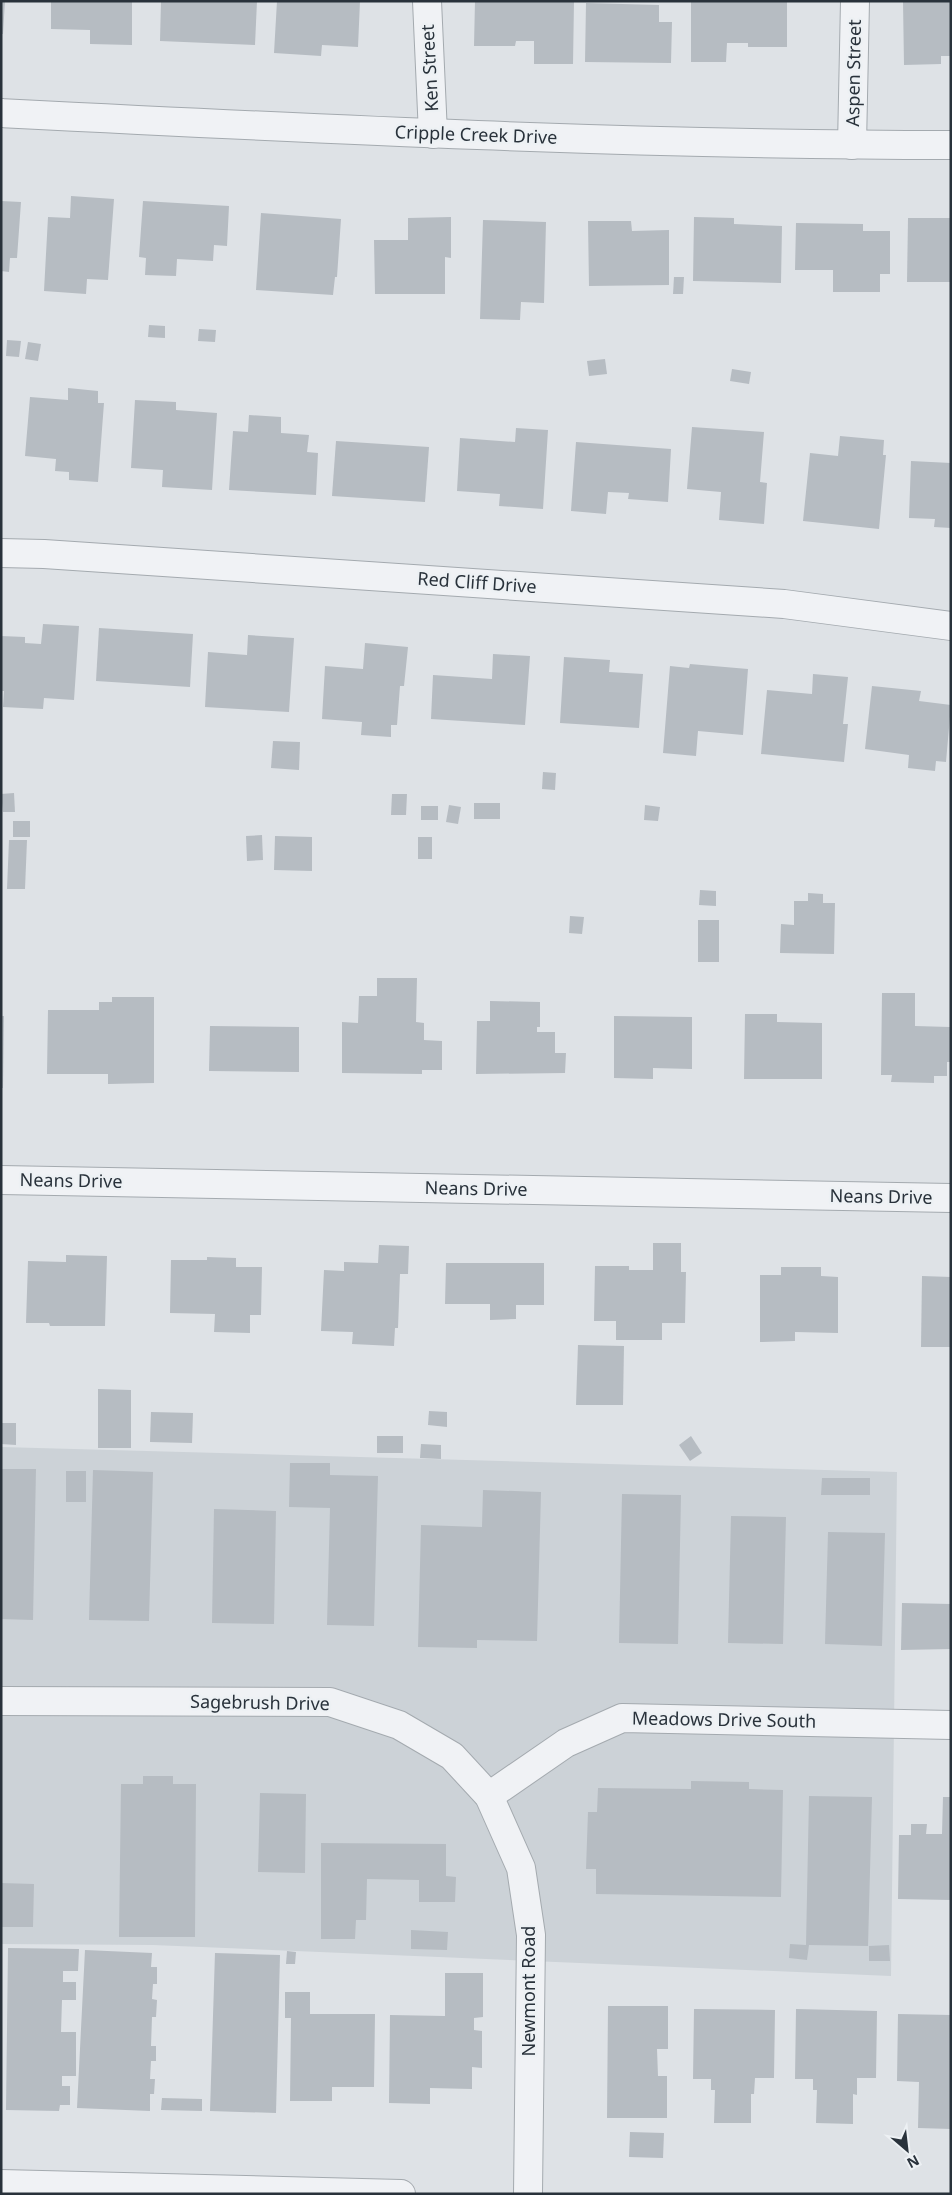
<svg xmlns="http://www.w3.org/2000/svg" width="952" height="2195" font-family="'Noto Sans',sans-serif">
<style>
.built{fill:#ccd2d7}
.building{fill:#b6bcc2}
.lines{fill:none;stroke-linecap:round;stroke-linejoin:round}
.street-casing{stroke:#a4aaaf;stroke-width:30}
.street{stroke:#f0f2f5;stroke-width:28}
.labels{text-anchor:middle;stroke-width:5;stroke-linejoin:round;paint-order:stroke}
.street-label{font-size:18px;fill:#29323b;stroke:#edf1f4}
</style>
<rect width="100%" height="100%" fill="#dee2e6"/>
<polygon class="built" points="1,1447 897,1472 891,1976 153,1945 1,1944"/>
<g class="building">
<polygon points="1,1 5,1 3,34 1,34"/>
<polygon points="51,1 132,1 132,45 90,44 90,30 51,29"/>
<polygon points="161,1 257,1 255,45 160,41"/>
<polygon points="277,1 360,1 358,47 322,45 321,56 274,53"/>
<polygon points="475,1 574,1 573,64 534,64 534,41 516,41 515,46 474,46"/>
<polygon points="691,1 787,1 787,47 748,47 748,43 727,43 726,62 691,62"/>
<polygon points="903,1 951,1 951,56 941,56 941,64 904,65"/>
<polygon points="586,3 659,5 659,22 672,22 671,63 585,62"/>
<polygon points="71,196 114,199 108,280 87,279 86,294 44,291 48,217 70,218"/>
<polygon points="1,201 21,202 17,258 10,258 9,272 1,271"/>
<polygon points="143,201 229,206 227,246 214,245 213,261 177,259 176,276 145,275 146,258 139,257"/>
<polygon points="261,213 341,219 337,277 335,277 333,295 256,290"/>
<polygon points="451,217 451,258 445,257 445,294 375,294 374,240 408,240 408,218"/>
<polygon points="694,217 734,218 734,224 782,226 781,283 693,281"/>
<polygon points="908,218 951,218 951,282 907,282"/>
<polygon points="483,220 546,222 544,303 521,302 520,320 480,319"/>
<polygon points="588,221 631,221 632,231 669,230 669,285 589,286"/>
<polygon points="796,223 863,224 863,231 890,231 890,274 880,274 880,292 833,292 833,270 795,270"/>
<polygon points="674,277 684,277 683,294 673,294"/>
<polygon points="149,325 165,326 165,338 148,337"/>
<polygon points="199,329 216,330 215,342 198,341"/>
<polygon points="7,340 21,341 19,357 6,356"/>
<polygon points="28,342 41,344 38,361 25,359"/>
<polygon points="605,359 607,374 589,376 587,361"/>
<polygon points="732,369 751,372 749,384 730,381"/>
<polygon points="68,388 98,391 98,403 104,403 98,482 69,480 69,472 55,471 56,459 25,456 30,397 68,400"/>
<polygon points="135,400 176,402 176,410 217,413 212,490 162,487 163,470 131,468"/>
<polygon points="249,415 281,417 281,433 309,435 307,452 318,453 316,495 229,490 233,431 248,432"/>
<polygon points="692,427 764,432 760,482 767,483 764,524 719,520 721,492 687,489"/>
<polygon points="516,428 548,430 543,509 499,506 500,494 457,491 460,438 515,442"/>
<polygon points="840,436 884,440 883,455 886,455 879,529 803,521 810,453 838,456"/>
<polygon points="336,441 429,447 425,502 332,496"/>
<polygon points="576,442 671,449 668,502 628,499 629,493 608,492 606,514 571,511"/>
<polygon points="911,461 951,463 951,528 934,527 935,519 909,518"/>
<polygon points="43,624 79,626 74,700 44,698 43,709 3,707 4,691 1,691 1,636 25,637 25,643 41,644"/>
<polygon points="99,628 193,634 190,687 96,681"/>
<polygon points="248,635 294,638 289,712 205,707 208,652 247,655"/>
<polygon points="365,643 408,647 404,686 400,686 397,725 391,725 391,737 361,735 362,722 322,719 325,666 363,669"/>
<polygon points="493,654 530,656 525,725 431,719 433,675 492,679"/>
<polygon points="564,657 610,660 609,672 643,674 639,728 560,723"/>
<polygon points="690,664 748,669 743,735 698,731 696,756 663,753 670,666 689,668"/>
<polygon points="813,674 848,677 843,724 848,724 844,762 761,754 767,690 812,694"/>
<polygon points="872,686 921,691 919,701 951,705 946,762 936,761 935,771 908,768 909,755 865,749"/>
<polygon points="273,741 300,742 299,770 271,768"/>
<polygon points="543,772 556,773 555,790 542,789"/>
<polygon points="14,793 15,812 3,812 1,794"/>
<polygon points="392,794 407,794 406,815 391,815"/>
<rect x="474" y="803" width="26" height="16"/>
<polygon points="449,805 461,807 458,824 446,822"/>
<polygon points="645,805 660,807 658,821 644,820"/>
<rect x="421" y="806" width="17" height="14"/>
<rect x="13" y="821" width="17" height="16"/>
<polygon points="262,835 263,860 247,861 246,836"/>
<polygon points="275,836 312,837 312,871 274,870"/>
<rect x="418" y="837" width="14" height="22"/>
<polygon points="9,840 27,840 25,889 7,889"/>
<polygon points="700,890 716,891 716,906 699,905"/>
<polygon points="808,893 823,894 823,903 835,903 834,954 780,953 781,924 794,925 794,901 808,901"/>
<polygon points="570,916 584,917 582,934 569,933"/>
<rect x="698" y="920" width="21" height="42"/>
<polygon points="377,978 417,978 416,1022 424,1023 424,1040 442,1041 442,1070 422,1070 422,1074 342,1073 342,1022 358,1023 359,996 377,996"/>
<polygon points="882,993 915,993 915,1026 950,1027 951,1062 947,1062 947,1076 934,1076 934,1083 891,1082 892,1075 881,1075"/>
<polygon points="112,997 154,997 154,1083 108,1084 108,1074 47,1074 48,1010 99,1010 99,1002 112,1002"/>
<polygon points="490,1001 540,1002 540,1027 537,1027 537,1032 555,1032 555,1053 566,1053 565,1073 476,1074 477,1021 490,1021"/>
<polygon points="745,1014 777,1014 777,1022 822,1023 822,1079 744,1079"/>
<polygon points="1,1016 4,1016 3,1088 1,1088"/>
<polygon points="614,1016 692,1017 692,1069 653,1068 653,1079 614,1078"/>
<polygon points="210,1026 299,1027 299,1072 209,1071"/>
<polygon points="653,1243 681,1243 681,1272 686,1272 685,1323 662,1323 662,1340 616,1340 616,1321 594,1321 595,1266 629,1266 629,1270 653,1270"/>
<polygon points="379,1245 409,1246 408,1274 400,1274 398,1328 395,1328 394,1346 352,1344 353,1332 321,1331 324,1270 344,1271 344,1262 378,1263"/>
<polygon points="66,1255 107,1256 105,1326 50,1326 49,1323 26,1323 28,1261 66,1262"/>
<polygon points="207,1257 236,1258 236,1267 262,1267 261,1315 250,1315 250,1333 214,1332 215,1314 170,1313 171,1260 207,1260"/>
<polygon points="446,1263 544,1263 544,1305 516,1305 516,1319 490,1320 490,1304 445,1304"/>
<polygon points="781,1267 821,1267 821,1276 838,1277 838,1333 795,1332 795,1341 760,1342 760,1275 781,1275"/>
<polygon points="922,1276 951,1277 951,1347 921,1347"/>
<polygon points="578,1345 624,1346 623,1405 576,1405"/>
<polygon points="98,1389 131,1390 131,1448 98,1448"/>
<polygon points="429,1411 447,1412 447,1427 428,1425"/>
<polygon points="151,1412 193,1413 192,1443 150,1442"/>
<polygon points="1,1423 16,1423 16,1445 1,1444"/>
<rect x="377" y="1436" width="26" height="17"/>
<polygon points="691,1436 702,1453 690,1461 679,1445"/>
<polygon points="421,1444 441,1445 441,1459 420,1458"/>
<polygon points="290,1463 330,1463 330,1475 378,1476 374,1626 327,1625 330,1508 289,1507"/>
<polygon points="1,1469 36,1469 33,1620 1,1619"/>
<polygon points="93,1470 153,1472 149,1621 89,1620"/>
<rect x="66" y="1471" width="20" height="31"/>
<polygon points="822,1478 870,1478 870,1495 821,1495"/>
<polygon points="483,1490 541,1492 537,1641 477,1640 477,1648 418,1647 421,1525 482,1527"/>
<polygon points="622,1494 681,1495 678,1644 619,1643"/>
<polygon points="214,1509 276,1511 274,1624 212,1623"/>
<polygon points="731,1516 786,1517 783,1644 728,1643"/>
<polygon points="828,1532 885,1533 882,1646 825,1644"/>
<polygon points="902,1603 951,1604 951,1649 901,1650"/>
<polygon points="143,1776 173,1776 173,1784 196,1784 195,1937 119,1937 121,1784 143,1784"/>
<polygon points="691,1781 749,1782 749,1789 783,1790 781,1897 596,1894 596,1869 586,1869 588,1812 597,1812 598,1788 691,1789"/>
<polygon points="260,1793 306,1794 305,1873 258,1872"/>
<polygon points="809,1796 872,1797 868,1946 809,1945 807,1960 789,1958 790,1944 806,1945"/>
<polygon points="943,1797 951,1797 951,1900 898,1899 899,1835 911,1835 911,1824 927,1824 926,1834 942,1834"/>
<polygon points="321,1843 446,1844 446,1876 456,1877 455,1902 419,1902 419,1880 367,1879 366,1920 356,1920 355,1939 321,1939"/>
<polygon points="1,1883 34,1884 33,1927 1,1927"/>
<polygon points="411,1930 448,1932 447,1950 411,1949"/>
<polygon points="889,1945 890,1961 869,1961 869,1946"/>
<polygon points="8,1948 79,1949 78,1971 63,1971 63,1982 76,1982 76,2000 62,2000 61,2032 76,2032 76,2076 62,2076 62,2086 70,2086 70,2105 60,2105 59,2111 6,2110"/>
<polygon points="85,1950 152,1953 151,1967 157,1967 157,1984 153,1984 152,1999 157,2000 156,2017 152,2017 151,2046 156,2046 156,2061 151,2061 150,2079 155,2079 154,2094 150,2094 150,2111 77,2108"/>
<polygon points="287,1951 296,1952 295,1964 286,1964"/>
<polygon points="215,1953 280,1955 276,2113 210,2111"/>
<polygon points="445,1973 483,1973 483,2017 474,2018 474,2030 482,2031 482,2068 472,2067 472,2089 430,2088 430,2104 389,2103 390,2015 445,2016"/>
<polygon points="285,1992 310,1992 310,2014 375,2014 374,2087 332,2087 332,2101 290,2101 291,2018 285,2018"/>
<polygon points="608,2006 668,2006 668,2049 657,2049 658,2076 667,2076 667,2118 607,2118"/>
<polygon points="694,2009 775,2010 774,2078 755,2078 754,2094 751,2094 751,2123 714,2123 715,2090 711,2090 711,2079 693,2079"/>
<polygon points="796,2009 877,2011 876,2078 857,2078 857,2095 853,2094 853,2124 816,2123 817,2090 813,2090 813,2079 795,2079"/>
<polygon points="898,2014 951,2015 951,2129 918,2128 919,2082 897,2081"/>
<polygon points="162,2098 202,2099 202,2111 161,2110"/>
<polygon points="630,2132 664,2133 663,2158 629,2157"/>
</g>
<g class="lines">
<defs>
<g id="street">
<polyline points="427,1 433,134"/>
<path d="M 1,113 C 318,129 634,145 951,145"/>
<polyline points="852,145 855,1"/>
<polyline points="1,553 44,554 784,604 951,626"/>
<polyline points="1,1180 951,1198"/>
<polyline points="1,1701 330,1702 399,1725 452,1756 489,1796 521,1868 531,1935 528,2194"/>
<polyline points="489,1796 566,1743 622,1718 951,1725"/>
<polyline points="1,2184 401,2194"/>
</g>
</defs>
<use href="#street" class="street-casing"/>
<use href="#street" class="street"/>
</g>
<g class="labels">
<g class="street-label">
<text transform="translate(430 68) rotate(-93)" y="6">Ken Street</text>
<text transform="translate(854 73) rotate(-89)" y="6">Aspen Street</text>
<text transform="translate(476 135) rotate(2)" y="6">Cripple Creek Drive</text>
<text transform="translate(477 583) rotate(4)" y="6">Red Cliff Drive</text>
<text transform="translate(71 1181) rotate(1)" y="6">Neans Drive</text>
<text transform="translate(476 1189) rotate(1)" y="6">Neans Drive</text>
<text transform="translate(881 1197) rotate(1)" y="6">Neans Drive</text>
<text transform="translate(260 1703) rotate(1)" y="6">Sagebrush Drive</text>
<text transform="translate(724 1720) rotate(1)" y="6">Meadows Drive South</text>
<text transform="translate(529 1991) rotate(-90)" y="6">Newmont Road</text>
</g>
</g>
<rect width="952" height="2195" fill="none" stroke="#29323b" stroke-width="5"/>
<g transform="translate(907 2150) rotate(152)" stroke="#edf1f4" stroke-width="4" paint-order="stroke">
<path d="M0-4L9 19L0 12L-9 19Z" fill="#29323b"/>
<text y="-8" font-size="14" font-weight="bold" text-anchor="middle" fill="#29323b">N</text>
</g>
</svg>
